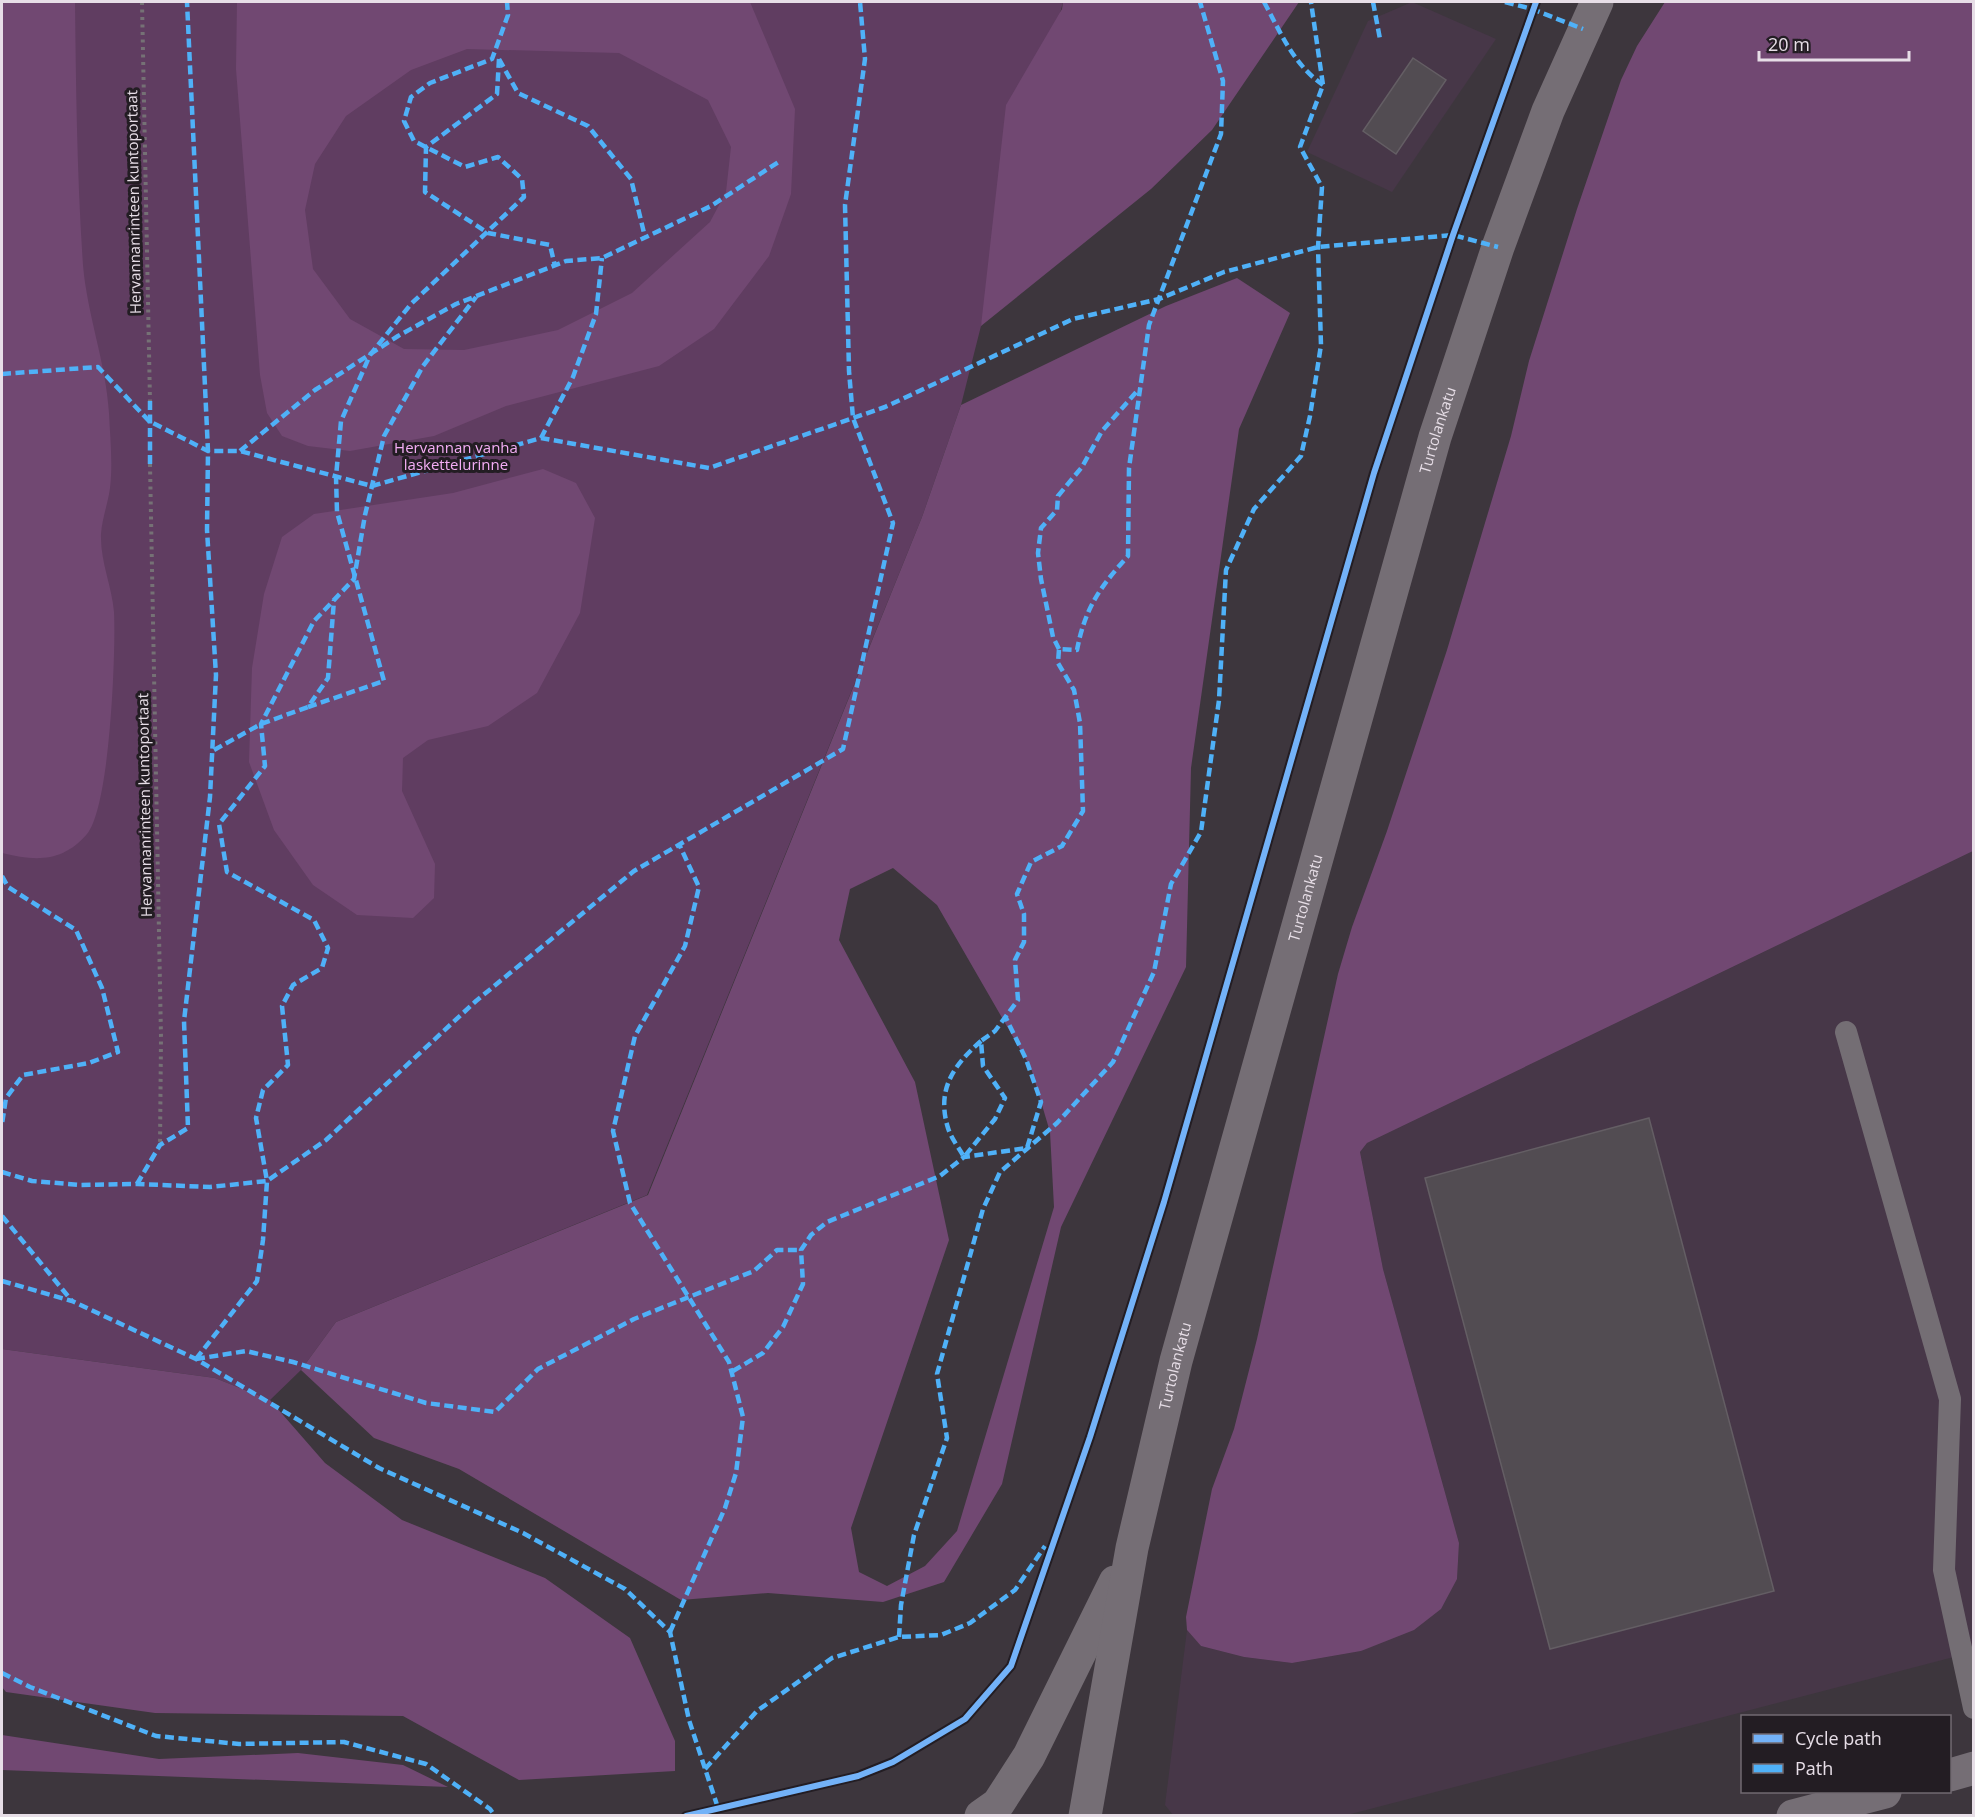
<svg xmlns="http://www.w3.org/2000/svg" width="1975" height="1817" font-family="'Open Sans',sans-serif">
<style>
.built{fill:#473748}
.green{fill:#603d61}
.forest{fill:#714872;fill-rule:evenodd}
.building{fill:#524c52;stroke:#645e64;stroke-width:1.5}
.lines{fill:none;stroke-linecap:round;stroke-linejoin:round}
.path{stroke:#757175;stroke-width:4;stroke-dasharray:3 4.5;stroke-linecap:butt}
.lane{stroke:#746e74;stroke-width:22}
.secondary{stroke:#756e75;stroke-width:33}
.quiet{stroke:#4fb1f8;stroke-width:4.5;stroke-dasharray:9 4.5;stroke-linecap:butt}
.cycleway-casing{stroke:#231d23;stroke-width:10}
.cycleway{stroke:#73b2f8;stroke-width:6}
.labels{text-anchor:middle;stroke-width:6;stroke-linejoin:round;paint-order:stroke}
.street-label{font-size:15px;fill:#e7dee7;stroke:#231d23}
.park-label{font-size:15px;fill:#f4aef5;stroke:#231d23}
</style>
<rect width="100%" height="100%" fill="#3d363d"/>
<g class="built">
<polygon points="1412,2 1496,39 1392,192 1307,152 1368,21"/>
<polygon points="1973,851 1973,1652 1347,1815 1173,1815 1165,1805 1187,1630 1201,1646 1244,1657 1292,1663 1361,1651 1457,1579 1459,1543 1383,1269 1360,1152 1367,1143"/>
</g>
<polygon class="green" points="2,2 1063,2 961,405 922,517 647,1195 336,1322 301,1370 270,1400 215,1378 2,1349"/>
<g class="forest">
<path d="M 2,2 L 75,2 C 76,89 77,177 83,265 C 87,314 106,363 109,413 C 110,436 113,464 110,488 C 108,503 102,519 101,534 C 100,561 112,586 114,612 C 116,652 110,807 87,834 C 62,863 35,861 2,853 Z"/>
<path d="M 237,2 L 750,2 L 795,109 L 791,194 L 769,256 L 714,329 L 659,366 L 506,406 L 434,436 L 350,451 L 308,446 L 282,436 L 267,413 L 260,375 L 236,69 ZM 467,49 L 619,53 L 708,100 L 731,147 L 726,192 L 710,222 L 632,293 L 558,330 L 464,350 L 404,349 L 350,319 L 313,269 L 305,210 L 315,164 L 346,116 L 411,70 Z"/>
<polygon points="1063,2 1299,2 1212,130 1151,189 981,326 1006,105 1062,9"/>
<polygon points="1665,2 1973,2 1973,851 1367,1143 1360,1152 1383,1269 1459,1543 1457,1579 1441,1609 1414,1630 1361,1651 1292,1663 1244,1657 1201,1646 1187,1630 1186,1617 1212,1489 1234,1429 1257,1339 1338,974 1352,927 1387,831 1447,650 1511,436 1529,361 1577,209 1621,80 1637,46"/>
<path d="M 1237,278 L 1290,313 L 1239,429 L 1191,768 L 1186,967 L 1061,1227 L 1002,1484 L 944,1582 L 883,1602 L 768,1593 L 681,1600 L 459,1469 L 374,1438 L 301,1370 L 336,1322 L 648,1195 L 922,517 L 961,405 L 1166,306 ZM 893,868 L 937,905 L 1031,1068 L 1050,1132 L 1054,1207 L 957,1531 L 925,1566 L 887,1586 L 859,1572 L 851,1528 L 949,1240 L 915,1082 L 839,940 L 850,889 Z"/>
<polygon points="543,469 576,483 595,518 580,613 537,693 488,726 428,740 403,758 402,791 435,864 434,898 413,918 357,915 313,885 274,830 249,762 252,668 264,594 282,537 314,514 453,493"/>
<polygon points="2,1349 215,1378 270,1400 325,1463 402,1520 545,1578 630,1638 675,1741 675,1771 519,1780 403,1716 155,1713 6,1692 2,1687"/>
<polygon points="2,1735 159,1759 298,1753 403,1765 448,1787 2,1770"/>
</g>
<g class="building">
<polygon points="1413,58 1446,80 1396,154 1363,131"/>
<polygon points="1649,1118 1774,1591 1550,1649 1425,1178"/>
</g>
<g class="lines">
<g class="path">
<polyline points="142,2 150,401"/>
<polyline points="150,464 161,1037 160,1145"/>
</g>
<polyline class="lane" points="1846,1032 1950,1399 1944,1570 1974,1708"/>
<g class="secondary">
<polyline points="1950,1775 1974,1768"/>
<polyline points="981,1816 998,1804 1029,1756 1115,1582"/>
<path id="s1" d="M 1085,1816 L 1132,1548 L 1176,1361 L 1435,437 L 1498,247 L 1548,111 L 1597,2"/>
<polyline points="1793,1816 1885,1792"/>
</g>
<g class="quiet">
<path d="M 1264,2 C 1281,33 1293,64 1323,85"/>
<polyline points="1373,2 1380,39"/>
<polyline points="1505,2 1532,9 1583,29"/>
<polyline points="499,59 497,94 426,147 425,192 488,233 550,245 555,266"/>
<polyline points="499,59 518,93 588,126 631,179 645,237"/>
<polyline points="2,374 98,367 149,421 208,451 240,451 372,486 541,438 709,468 885,407 1073,319 1159,299 1224,272 1318,247 1453,235 1498,247"/>
<polyline points="150,401 150,464"/>
<polyline points="541,438 573,377 596,314 602,258"/>
<polyline points="240,451 315,390 398,336 456,304 566,261 602,258 711,206 780,161"/>
<polyline points="1059,649 1053,637 1041,579 1038,553 1041,528 1057,510 1058,496 1082,467 1102,431 1138,390"/>
<polyline points="308,707 384,681 337,512 336,477 341,421 370,355 411,304 524,197 522,179 498,157 465,167 414,141 404,121 411,97 430,83 492,59 508,15 507,2"/>
<polyline points="214,750 261,724 308,707 328,678 334,600"/>
<polyline points="2,876 8,887 76,930 102,988 118,1052 89,1063 23,1075 6,1098 2,1124"/>
<path d="M 981,1041 C 954,1065 936,1089 948,1128 C 951,1138 959,1148 964,1157 L 995,1119 L 1005,1098 L 983,1066 L 981,1041 L 995,1031 L 1018,1000 L 1015,960 L 1024,942 L 1024,914 L 1017,894 L 1031,862 L 1062,846 L 1083,811 L 1080,723 L 1074,690 L 1058,663 L 1059,649 L 1077,650 C 1085,608 1100,587 1128,556 L 1129,468 L 1149,325 L 1221,134 L 1223,81 L 1200,2"/>
<polyline points="2,1172 32,1181 81,1185 137,1184 210,1187 267,1181 256,1118 263,1090 288,1065 282,1006 293,985 322,968 328,948 314,920 227,872 219,824 265,766 261,724 314,621 354,579 365,515 384,436 423,366 476,297"/>
<polyline points="137,1184 160,1145 188,1128 184,1021 210,797 216,675 207,530 208,451 187,2"/>
<polyline points="2,1216 72,1301"/>
<polyline points="2,1281 72,1301 196,1359 379,1468 523,1533 625,1589 670,1632 689,1720 718,1808"/>
<polyline points="196,1359 257,1281 263,1240 267,1181 326,1140 476,1001 634,871 843,749 893,523 853,418 849,371 845,205 865,59 860,2"/>
<polyline points="196,1359 246,1351 293,1362 426,1403 495,1412 538,1369 634,1319 754,1271 777,1250 801,1250"/>
<polyline points="733,1371 763,1353 783,1327 803,1284 801,1250 811,1235 827,1222 940,1176 964,1157 1027,1148 1041,1102 1026,1059 1005,1016"/>
<polyline points="670,1632 725,1508 736,1473 743,1417 729,1362 630,1203 613,1131 635,1036 685,946 699,887 679,844"/>
<polyline points="899,1637 901,1605 914,1535 947,1438 937,1374 983,1209 1000,1172 1057,1123 1113,1062 1154,972 1171,884 1201,832 1219,700 1226,570 1254,509 1301,456 1310,416 1321,345 1318,247 1322,187 1300,147 1323,85 1311,2"/>
<polyline points="2,1673 30,1687 156,1736 239,1744 344,1742 426,1764 490,1809 495,1816"/>
<polyline points="705,1769 757,1711 832,1658 899,1637 941,1635 970,1623 1015,1590 1045,1546"/>
</g>
<defs>
<polyline id="cycleway" points="686,1816 858,1776 893,1762 965,1719 1011,1666 1090,1437 1164,1202 1374,473 1453,235 1536,2"/>
</defs>
<use href="#cycleway" class="cycleway-casing"/>
<use href="#cycleway" class="cycleway"/>
</g>
<g class="labels">
<g class="street-label">
<text transform="translate(134 202) rotate(-91)" y="5">Hervannanrinteen kuntoportaat</text>
<text dy="5" stroke="none"><textPath href="#s1" startOffset="1431">Turtolankatu</textPath></text>
<text transform="translate(145 805) rotate(-91)" y="5">Hervannanrinteen kuntoportaat</text>
<text dy="5" stroke="none"><textPath href="#s1" startOffset="945">Turtolankatu</textPath></text>
<text dy="5" stroke="none"><textPath href="#s1" startOffset="459">Turtolankatu</textPath></text>
</g>
<g class="park-label">
<text x="456" y="453">Hervannan vanha<tspan x="456" dy="17">laskettelurinne</tspan></text>
</g>
</g>
<rect width="1975" height="1817" fill="none" stroke="#e7dee7" stroke-width="6"/>
<rect x="1741" y="1715" width="210" height="78" fill="#231d23" stroke="#716a71" stroke-width="1.5"/>
<rect x="1753" y="1734" width="30" height="9" fill="#73b2f8" stroke="#716a71" stroke-width="1.5"/>
<text x="1795" y="1745" font-size="18" fill="#e7dee7">Cycle path</text>
<rect x="1753" y="1764" width="30" height="9" fill="#4fb1f8" stroke="#716a71" stroke-width="1.5"/>
<text x="1795" y="1775" font-size="18" fill="#e7dee7">Path</text>
<path d="M1759 51v9h150v-9" fill="none" stroke="#e7dee7" stroke-width="3"/>
<text x="1768" y="51" font-size="18" fill="#e7dee7" stroke="#231d23" stroke-width="4.5" paint-order="stroke">20 m</text>
</svg>
